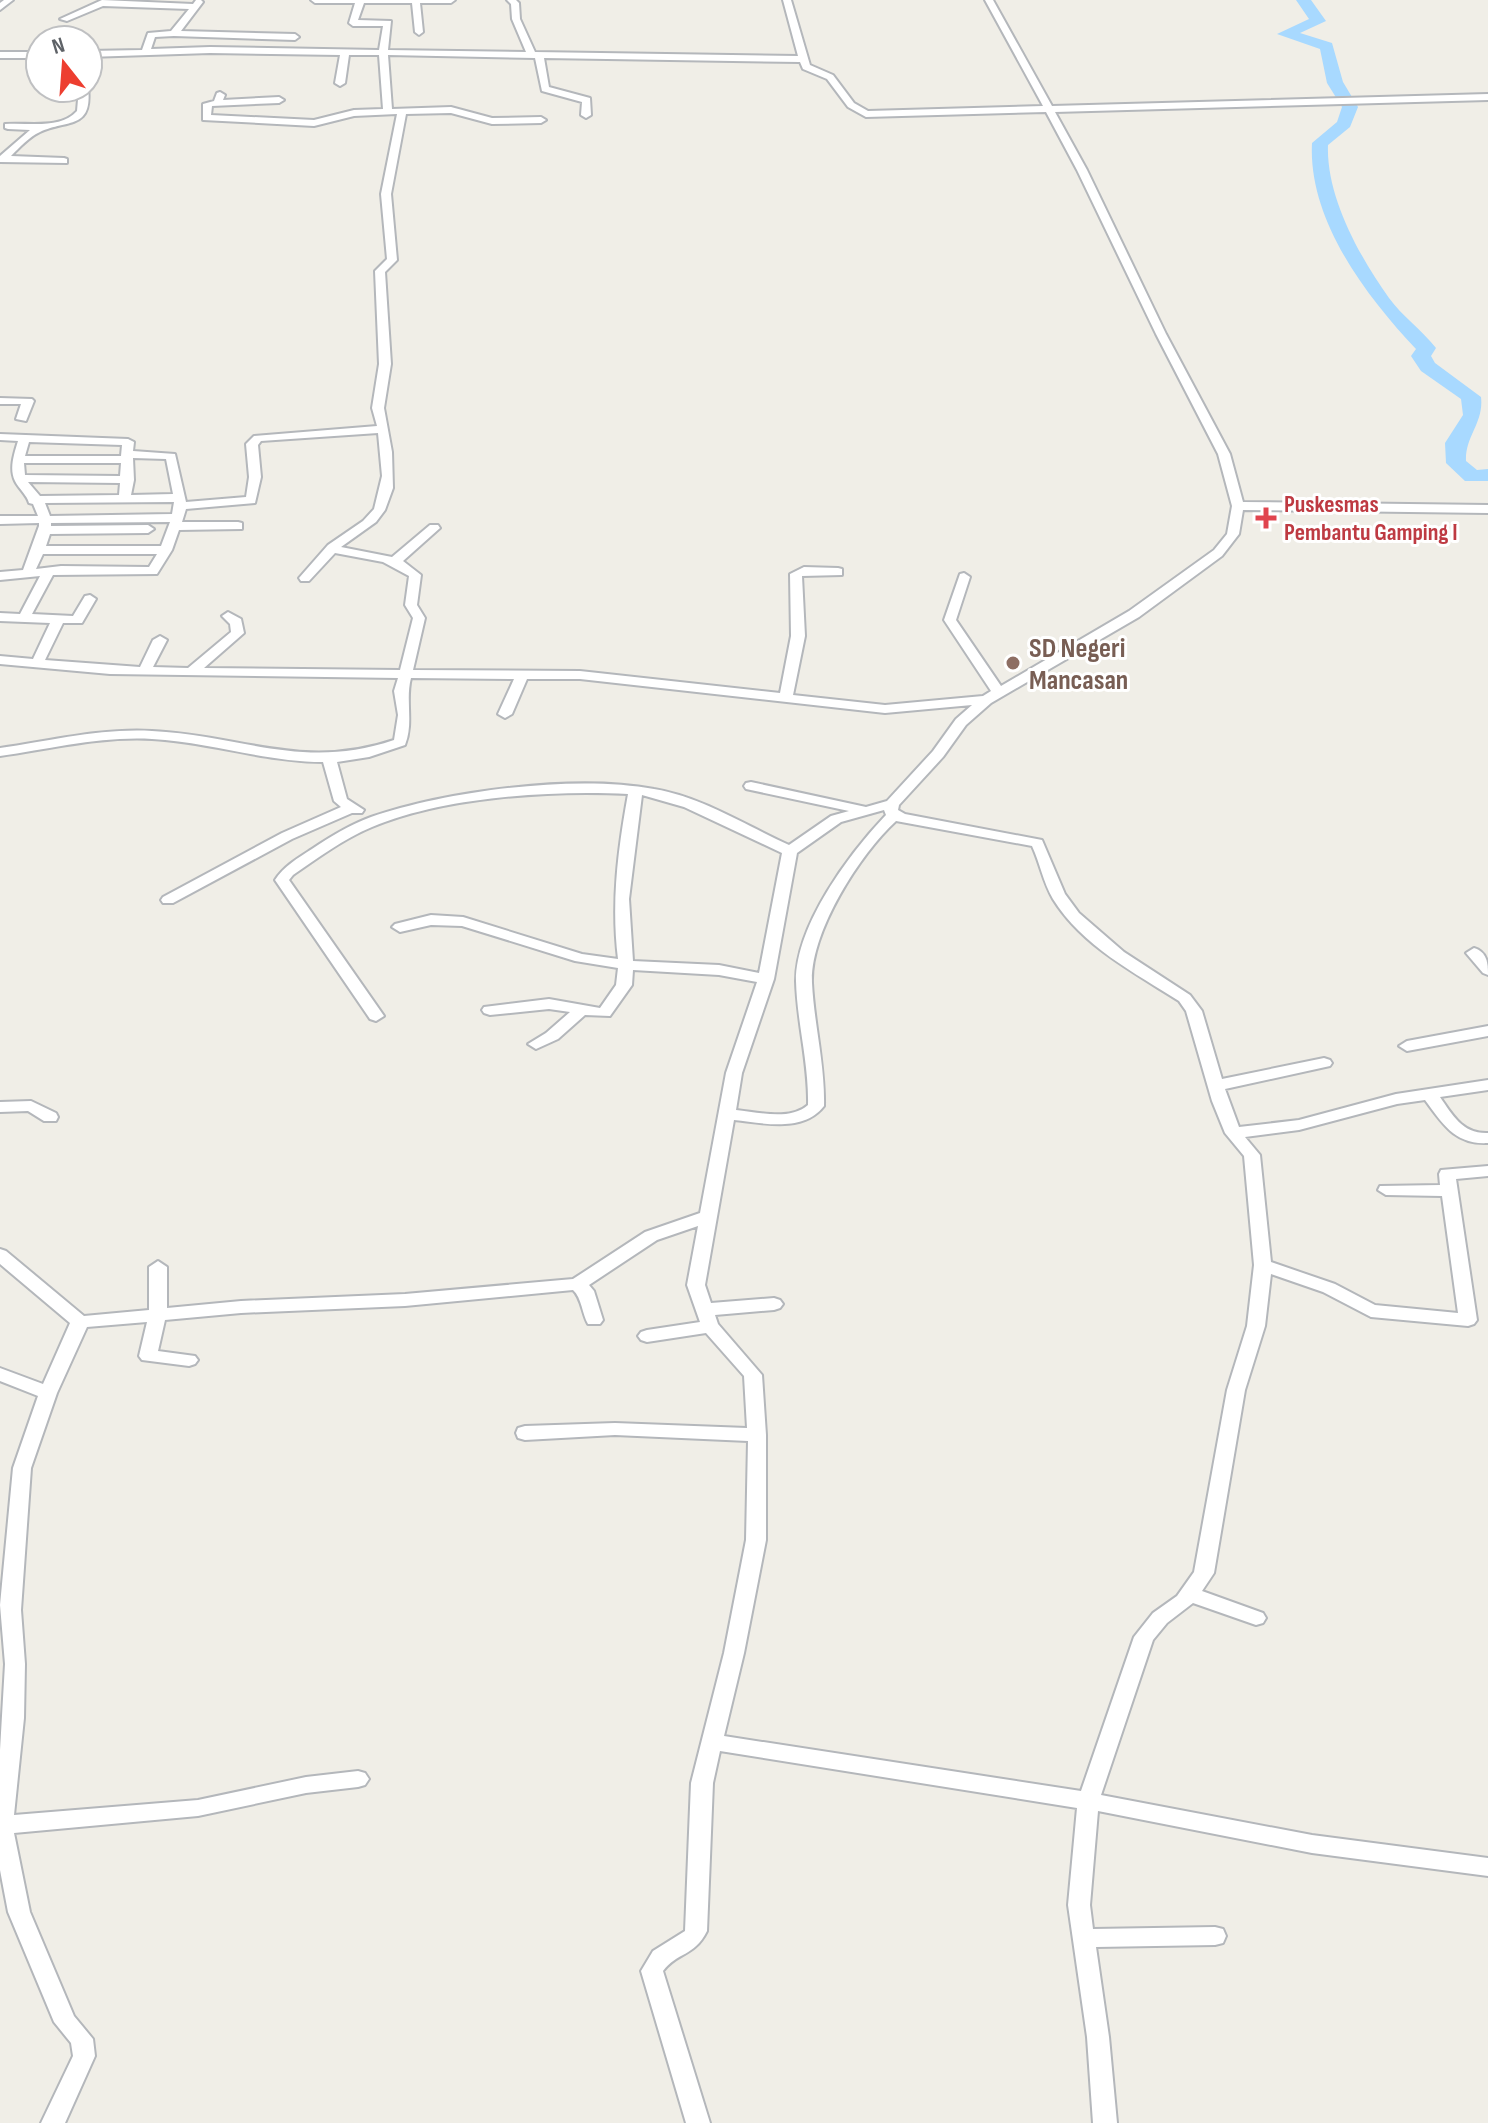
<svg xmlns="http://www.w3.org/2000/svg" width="1488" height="2123" font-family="'Sofia Sans Condensed',sans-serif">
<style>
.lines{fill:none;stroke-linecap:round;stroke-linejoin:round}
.river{fill:#a8d9ff;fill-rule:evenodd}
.minor-casing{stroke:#b4b7bb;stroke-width:4}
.minor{fill:#fff;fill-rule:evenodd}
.health-dot{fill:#e0444e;stroke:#fff;stroke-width:3}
.education-dot{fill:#8d6e63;stroke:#fff;stroke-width:3}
.labels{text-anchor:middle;stroke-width:6;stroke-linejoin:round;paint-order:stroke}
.far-health-label{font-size:24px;font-weight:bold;fill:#be3a42;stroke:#fff;text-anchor:start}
.education-label{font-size:28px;font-weight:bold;fill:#785e54;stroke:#fff;text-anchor:start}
</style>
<rect width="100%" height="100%" fill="#f0eee7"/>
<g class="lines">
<path class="river" d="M 1296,0 L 1311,0 L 1326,21 L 1300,33 L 1332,43 L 1343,82 L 1358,107 L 1350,127 L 1328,145 C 1326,196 1359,256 1389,298 C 1402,316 1422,330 1436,348 L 1431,356 L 1435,363 L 1481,397 C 1484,423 1465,436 1466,461 L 1477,470 L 1488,469 L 1488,481 L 1465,481 L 1446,463 L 1445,443 L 1463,415 L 1461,399 L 1421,371 L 1411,356 L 1416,349 C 1366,296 1308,220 1312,143 L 1337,122 L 1342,107 L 1327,83 L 1320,49 L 1277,34 L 1309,19 Z"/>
<defs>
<g id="minor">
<polygon points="4,0 13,0 0,10 0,3"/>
<path d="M 102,0 L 193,4 L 196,0 L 201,0 L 203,2 L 181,31 L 295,34 L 299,37 L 295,40 L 174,36 L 155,37 L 151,49 L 210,47 L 379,50 L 383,26 L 353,26 L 349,23 L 355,3 L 315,3 L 311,0 L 455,0 L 451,3 L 420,3 L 423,32 L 419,35 L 415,32 L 412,3 L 364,3 L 358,20 L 391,21 L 388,50 L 526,52 L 512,19 L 511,4 L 507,0 L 516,0 L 519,3 L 520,19 L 535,52 L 798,56 L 783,0 L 791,0 L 810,65 L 833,75 L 854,103 L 868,111 L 1043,106 L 985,0 L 993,0 L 1052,106 L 1488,94 L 1488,100 L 1055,112 L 1087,170 L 1166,334 L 1230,454 L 1243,502 L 1488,505 L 1488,513 L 1243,510 L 1239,534 L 1222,556 L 1139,617 L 991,703 L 966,725 L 943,757 L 899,805 L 898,810 L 905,814 L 1042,840 L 1065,894 L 1079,913 L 1124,952 L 1190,995 L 1202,1011 L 1222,1079 L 1324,1058 L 1330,1060 L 1332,1063 L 1330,1066 L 1225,1089 L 1239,1127 L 1299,1120 L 1396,1094 L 1488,1080 L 1488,1090 L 1440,1097 C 1453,1116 1463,1134 1488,1133 L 1488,1143 C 1455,1145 1443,1124 1425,1100 L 1397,1104 L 1299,1130 L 1245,1137 L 1260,1155 L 1271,1262 L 1335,1284 L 1375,1305 L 1458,1313 L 1442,1196 L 1386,1195 L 1378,1190 L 1380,1186 L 1440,1185 L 1439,1174 L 1441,1170 L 1488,1166 L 1488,1176 L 1456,1179 L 1477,1320 L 1474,1324 L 1468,1326 L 1371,1317 L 1323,1292 L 1271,1274 L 1265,1326 L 1245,1390 L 1214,1573 L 1202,1591 L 1263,1613 L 1266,1618 L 1263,1623 L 1256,1625 L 1193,1603 L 1167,1623 L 1153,1640 L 1101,1795 L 1312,1835 L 1488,1858 L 1488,1876 L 1312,1853 L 1098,1811 L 1090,1905 L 1093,1929 L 1215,1927 L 1223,1929 L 1226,1936 L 1223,1943 L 1215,1945 L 1096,1947 L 1109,2037 L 1117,2123 L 1093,2123 L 1087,2037 L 1068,1905 L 1077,1808 L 720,1751 L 713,1783 L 707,1931 C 694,1957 677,1952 663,1971 L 710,2123 L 686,2123 L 641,1971 L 653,1951 L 685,1931 L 691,1783 L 724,1653 L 746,1540 L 748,1441 L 615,1435 L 525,1440 L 518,1438 L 516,1433 L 518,1428 L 525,1426 L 615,1423 L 747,1428 L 744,1376 L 706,1333 L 647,1342 L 641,1340 L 638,1336 L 641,1332 L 647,1330 L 700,1322 L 687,1285 L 698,1226 L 657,1240 L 589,1285 L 594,1291 L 603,1320 L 600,1324 L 588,1324 C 582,1314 582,1298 573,1290 L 405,1306 L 241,1313 L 165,1320 L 158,1351 L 195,1356 L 198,1360 L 195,1364 L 189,1366 L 142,1360 L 139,1356 L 147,1322 L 87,1327 L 57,1393 L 31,1468 L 21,1610 L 25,1664 L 24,1718 L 14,1815 L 198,1800 L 306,1777 L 358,1771 L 365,1773 L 369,1779 L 365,1785 L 358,1787 L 306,1793 L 198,1816 L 14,1833 L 30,1912 L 74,2016 L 93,2039 L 95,2056 L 65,2123 L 41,2123 L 73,2056 L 71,2043 L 54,2022 L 8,1912 L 0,1870 L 0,1750 L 5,1664 L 0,1605 L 13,1468 L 38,1396 L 0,1381 L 0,1368 L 43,1384 L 70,1323 L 0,1264 L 0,1249 L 6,1251 L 84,1316 L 149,1310 L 149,1267 L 158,1261 L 167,1267 L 167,1308 L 241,1301 L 405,1294 L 573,1279 L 645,1232 L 700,1213 L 726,1073 L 757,982 L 719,975 L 633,970 L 632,985 L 610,1016 L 585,1015 L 558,1039 L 536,1049 L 528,1044 L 546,1033 L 570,1012 L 549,1009 L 490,1015 L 484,1013 L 482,1010 L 484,1007 L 549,999 L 600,1008 L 616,985 L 618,968 L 575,961 L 462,926 L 431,925 L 400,932 L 392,927 L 395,924 L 431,915 L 463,917 L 582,954 L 618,959 C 611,903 618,849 628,794 C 551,790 443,797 372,827 C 343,839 318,858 293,875 L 289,880 L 384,1016 L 376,1021 L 370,1019 L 275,880 C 284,866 298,858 312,849 C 330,837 349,825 371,817 C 446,791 575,774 654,789 C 702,797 745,825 789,845 L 831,816 L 849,811 L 746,789 L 744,786 L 746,783 L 751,782 L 866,807 L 887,801 L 933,751 L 956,719 L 972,705 L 885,713 L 580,679 L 527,679 L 512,714 L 505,718 L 498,714 L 514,679 L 411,678 C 405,701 414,722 405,745 L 369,757 L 337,762 L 347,799 L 364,810 L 362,813 L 352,813 L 292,839 L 173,903 L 163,903 L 161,900 L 163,897 L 282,833 L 341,807 L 334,801 L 323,762 C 265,762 210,742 152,739 C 102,736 50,749 0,756 L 0,748 C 50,741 101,728 152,731 C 241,735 303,771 394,740 L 398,715 L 394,691 L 398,678 L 110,674 L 0,664 L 0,656 L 33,659 L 50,623 L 0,621 L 0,613 L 20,614 L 40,576 L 0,580 L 0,572 L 23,570 L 39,526 L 39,523 L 0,524 L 0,516 L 38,516 L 33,504 L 29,503 C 27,495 19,489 15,481 C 9,469 14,454 18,441 L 0,440 L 0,434 L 128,439 L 134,442 L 133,451 L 175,454 L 186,502 L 246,497 L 249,477 L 246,444 L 254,436 L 377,426 L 372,408 L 379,364 L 375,271 L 387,259 L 381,194 L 397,114 L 354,116 L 314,126 L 203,120 L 203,104 L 214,101 L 217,93 L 220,92 L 225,95 L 223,100 L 279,97 L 284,100 L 279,103 L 212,106 L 211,115 L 314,120 L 354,110 L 383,109 L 379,55 L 349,55 L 345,83 L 340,86 L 335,83 L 340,55 L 210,53 L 88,57 L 88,51 L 142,50 L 148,33 L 171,31 L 189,9 L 103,6 L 67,21 L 60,19 ZM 388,55 L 535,58 L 542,91 L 582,102 L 581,115 L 586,118 L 591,115 L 590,98 L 549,87 L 544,58 L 800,62 L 803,69 L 827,79 L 848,107 L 866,117 L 1046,112 L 1077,170 L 1156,334 L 1218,454 L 1232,506 L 1227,534 L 1214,550 L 1129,611 L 1001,686 L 956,620 L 970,577 L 964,573 L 960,574 L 944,620 L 991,691 L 983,696 L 885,705 L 793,695 L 805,636 L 802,576 L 842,575 L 842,569 L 838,568 L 804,567 L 790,574 L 791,636 L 780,693 L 580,671 L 413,670 L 425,618 L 417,605 L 421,575 L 403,561 L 440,528 L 438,525 L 430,525 L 392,557 L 341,547 L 376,522 L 385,510 L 393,488 L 392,452 L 384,408 L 391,364 L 385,272 L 397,260 L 391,194 L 406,114 L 451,113 L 492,124 L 541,123 L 546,120 L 541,117 L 492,118 L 451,107 L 392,109 ZM 378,433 L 382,476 L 374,509 L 363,521 L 328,545 L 299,578 L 301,581 L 309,581 L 335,553 L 383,562 L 409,576 L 405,605 L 413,618 L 400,670 L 204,668 L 244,633 L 241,619 L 228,612 L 222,616 L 230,624 L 231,632 L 188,668 L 153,667 L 167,640 L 160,636 L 153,640 L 140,667 L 45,660 L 63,623 L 82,623 L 96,599 L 90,595 L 85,596 L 73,616 L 32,614 L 53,575 L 157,574 L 172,550 L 179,530 L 242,529 L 242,523 L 238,522 L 182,522 L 186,509 L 255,503 L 261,477 L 258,445 L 261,441 ZM 29,442 L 122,445 L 121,456 L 25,456 ZM 133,458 L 166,459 L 173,494 L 131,495 L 134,480 ZM 24,463 L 121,463 L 120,476 L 25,475 ZM 28,482 L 120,483 L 119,495 L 40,496 ZM 174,502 L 172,514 L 50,516 L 45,503 ZM 170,522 L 161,546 L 46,546 L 50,534 L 148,533 L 154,529 L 148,525 L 51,526 L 51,523 ZM 43,554 L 157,554 L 149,567 L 61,566 L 36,569 ZM 642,795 L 684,807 L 782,853 L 759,973 L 719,965 L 633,961 L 629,899 ZM 884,810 L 886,815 C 849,854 796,925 796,981 C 797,1023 809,1063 808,1105 C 790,1121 758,1112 736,1110 L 742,1073 L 774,979 L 797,853 L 841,822 ZM 896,821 L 1032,846 C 1040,863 1043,882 1053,899 C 1082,946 1135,973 1179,1001 L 1186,1011 L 1212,1101 L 1225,1133 L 1244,1156 L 1254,1265 L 1247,1326 L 1227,1390 L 1194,1572 L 1177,1596 L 1153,1613 L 1134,1637 L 1081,1791 L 724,1736 L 744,1653 L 766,1540 L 766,1435 L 762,1375 L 718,1324 L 715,1315 L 774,1310 L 780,1308 L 783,1304 L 780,1300 L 774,1298 L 711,1303 L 705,1285 L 734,1120 C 763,1123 803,1133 824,1106 C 825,1064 814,1024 812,983 C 810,932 860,854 896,821 Z"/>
<rect x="0" y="52" width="40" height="6"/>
<path d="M 88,87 C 93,130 68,119 40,132 C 29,137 20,147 11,156 L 64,158 L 67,159 L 67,163 L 0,162 L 0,156 L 30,130 L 8,129 L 5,128 L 5,124 C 28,122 60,130 77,111 L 79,88 Z"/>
<polygon points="0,398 32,399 34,401 26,421 16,419 21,404 0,404"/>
<path d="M 1474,948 C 1487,952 1488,963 1488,975 L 1483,973 L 1466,953 Z"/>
<polygon points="1488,1026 1488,1036 1407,1051 1399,1046 1407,1041"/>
<polygon points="31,1101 56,1113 58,1117 56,1121 44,1121 28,1111 0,1112 0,1102"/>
</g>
</defs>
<use href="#minor" class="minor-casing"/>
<use href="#minor" class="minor"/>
</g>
<path class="health-dot" d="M1262 506h8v8h8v8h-8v8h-8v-8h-8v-8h8z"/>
<circle class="education-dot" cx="1013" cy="663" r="8"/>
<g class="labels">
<g class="far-health-label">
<text x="1284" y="512">Puskesmas<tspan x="1284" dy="28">Pembantu Gamping I</tspan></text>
</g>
<g class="education-label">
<text x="1029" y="657">SD Negeri<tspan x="1029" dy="32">Mancasan</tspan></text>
</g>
</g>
<g transform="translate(64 64) rotate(343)"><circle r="38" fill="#ffffff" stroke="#bfc0c2" stroke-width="2"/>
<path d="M0-6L14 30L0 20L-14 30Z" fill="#ed3e30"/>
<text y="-12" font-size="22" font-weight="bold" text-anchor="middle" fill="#5e6267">N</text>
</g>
</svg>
